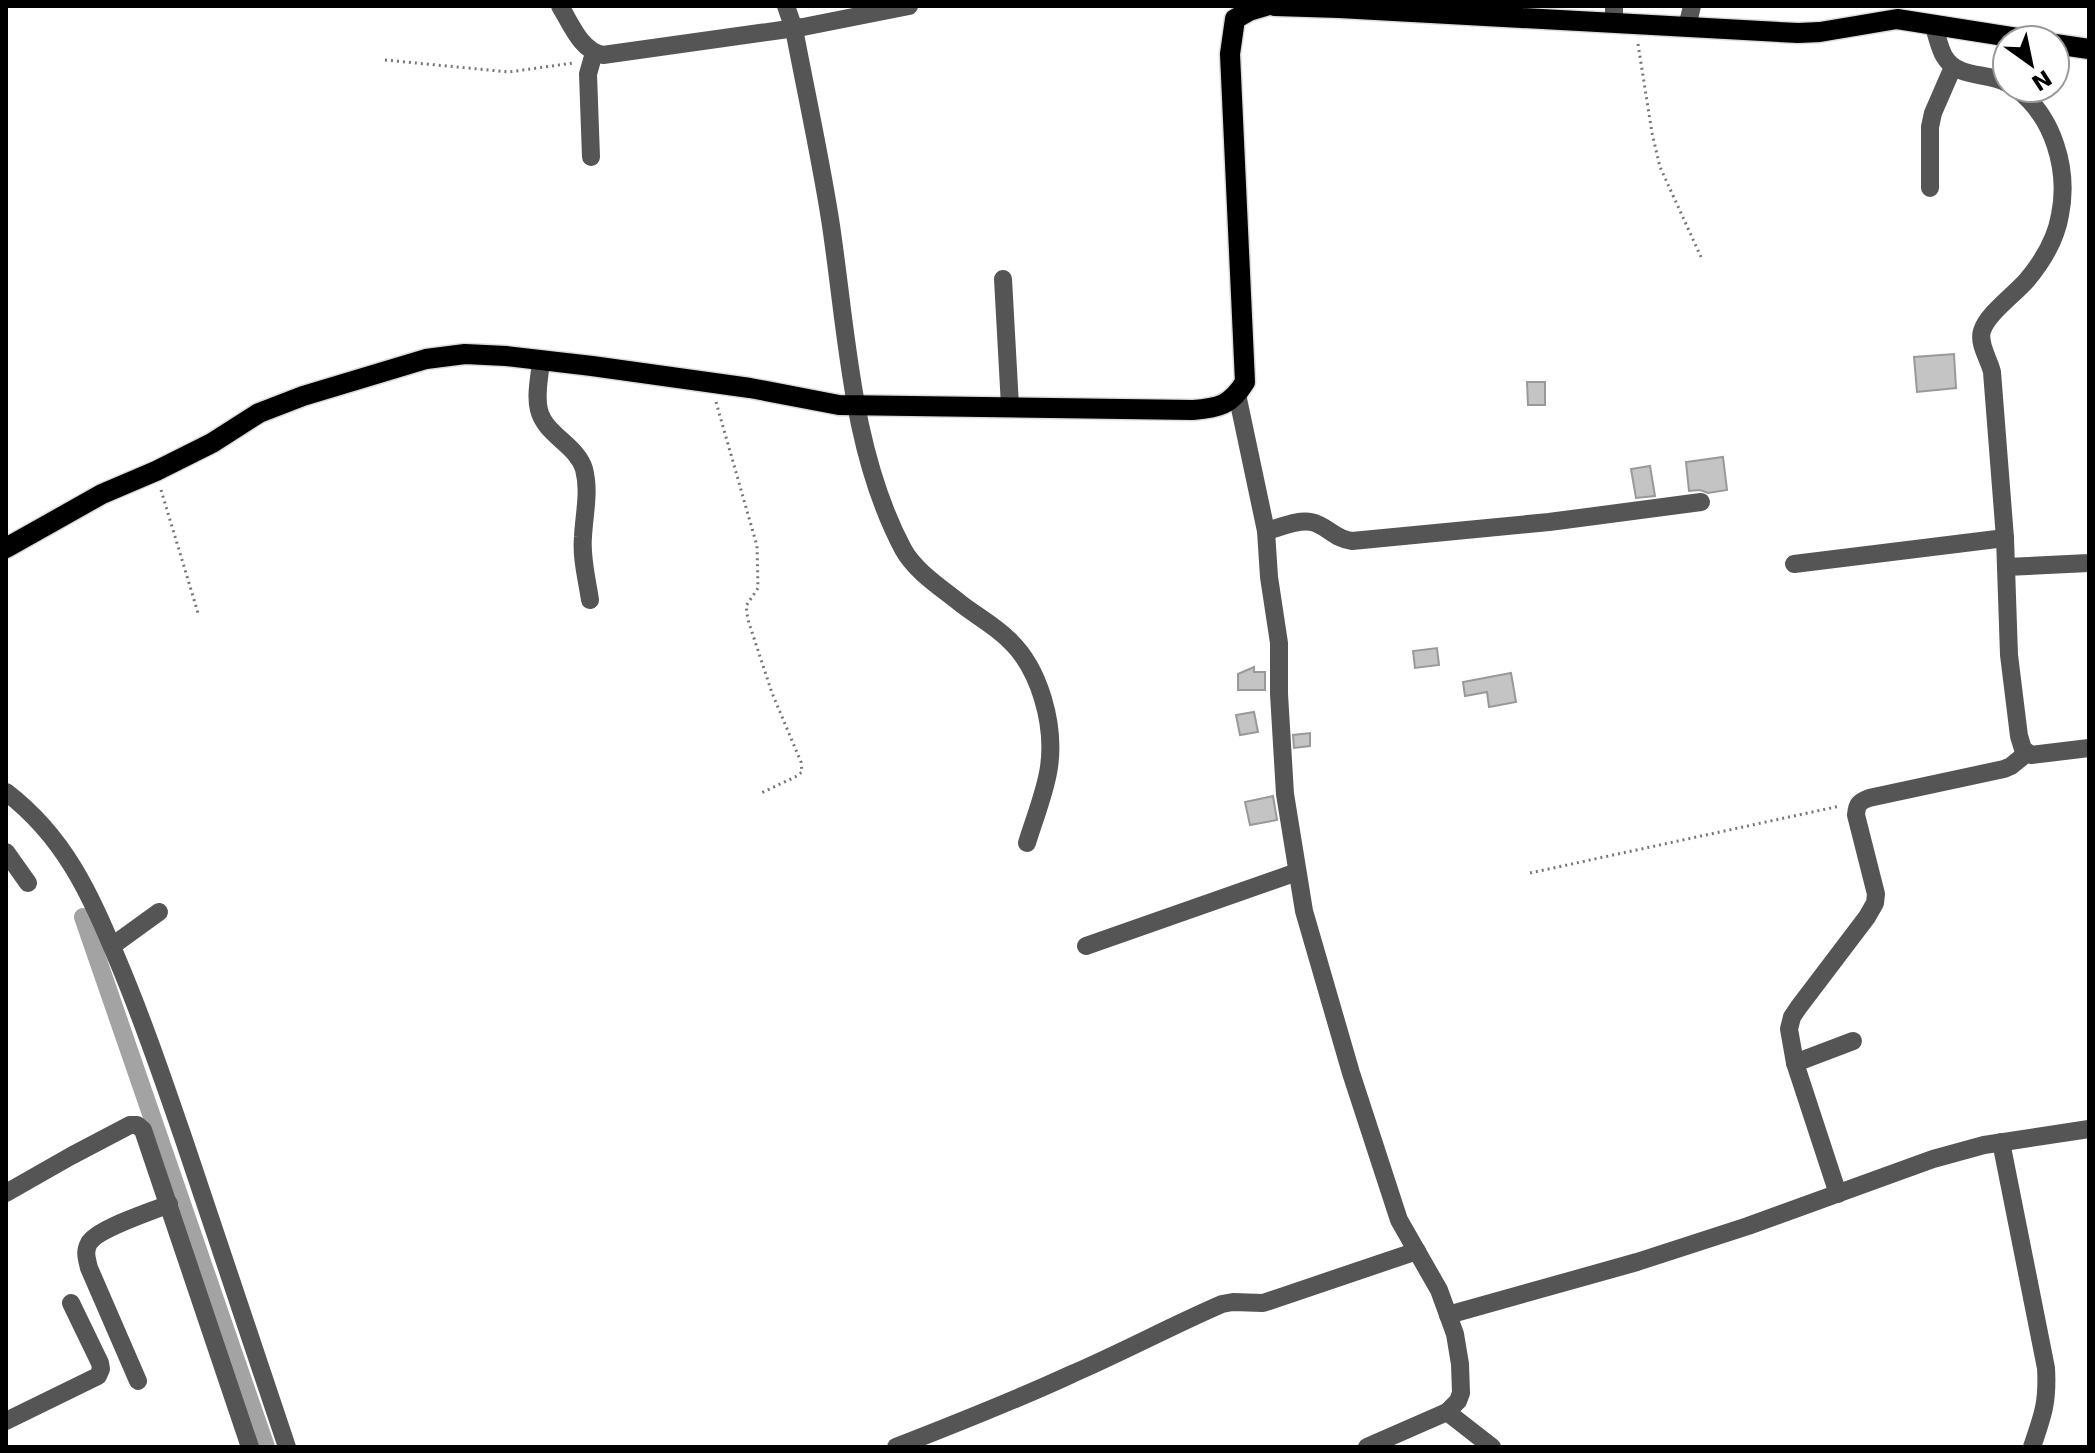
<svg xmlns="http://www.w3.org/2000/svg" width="2095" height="1453" font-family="'DejaVu Sans',sans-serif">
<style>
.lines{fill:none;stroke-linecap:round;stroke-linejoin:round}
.canal{stroke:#a3a3a3;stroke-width:18}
.building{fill:#c4c4c4;stroke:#999;stroke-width:2}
.major-casing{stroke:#dbdbdb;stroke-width:23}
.path{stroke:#777;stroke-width:3;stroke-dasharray:2 4;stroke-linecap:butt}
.minor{stroke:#555;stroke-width:18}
.major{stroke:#000;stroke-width:20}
</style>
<rect width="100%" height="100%" fill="#fff"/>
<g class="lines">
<polyline class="canal" points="83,917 266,1447"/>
</g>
<g class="building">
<polygon points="1954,354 1956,388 1917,392 1914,357"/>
<polygon points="1527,382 1545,382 1545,405 1528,405"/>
<polygon points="1723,457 1727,490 1708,493 1700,490 1689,491 1686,462"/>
<polygon points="1650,466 1655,496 1636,498 1631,469"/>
<polygon points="1437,648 1439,665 1415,668 1413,651"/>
<polygon points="1254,667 1254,672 1265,672 1265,690 1238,690 1238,674"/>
<polygon points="1511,673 1516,702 1489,707 1487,692 1465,696 1463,682"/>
<polygon points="1254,712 1258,732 1240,735 1236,715"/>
<polygon points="1310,733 1310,746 1294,748 1293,735"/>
<polygon points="1273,796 1277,820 1250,825 1245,802"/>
</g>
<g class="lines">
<defs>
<g id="major">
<polyline points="1275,6 1339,8 1798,33 1820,32 1897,19 2030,40"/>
<polyline points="2055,44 2089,49"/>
<path d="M 6,548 L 102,494 L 156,471 L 212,443 L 259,413 L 303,396 L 426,359 L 465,354 L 506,356 L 592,366 L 750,388 L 839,405 L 1193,410 C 1219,408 1231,405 1245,382 L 1230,54 L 1235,19 L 1249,11 L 1266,6"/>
</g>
</defs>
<use href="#major" class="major-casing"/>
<g class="path">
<polyline points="1638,44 1652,133 1660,167 1701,257"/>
<polyline points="385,60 509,72 573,63"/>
<polyline points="716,402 757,546 758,588 746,606 748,620 772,693 801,762 802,772 795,777 759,794"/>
<polyline points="161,490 198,613"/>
<polyline points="1530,873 1840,806"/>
</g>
<g class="minor">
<path d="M 560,6 C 571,24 581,51 603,55 L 803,27 L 909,6"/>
<path d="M 786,6 L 794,29 C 806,92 820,156 830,219 C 847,329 850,449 903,549 C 915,571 940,587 960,603 C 975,615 994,625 1008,639 C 1040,668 1055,725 1049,767 C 1046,790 1034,820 1027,843"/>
<polyline points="1614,6 1614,23"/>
<path d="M 1933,25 C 1937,35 1939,47 1944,56 C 1957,79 1987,72 2007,83"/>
<polyline points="1687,27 1692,6"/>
<path d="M 2015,88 C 2054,116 2069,170 2060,215 C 2056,239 2042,262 2027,280 C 2015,294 1987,314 1982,331 C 1978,344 1989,359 1992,372 L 2005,538 L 2009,655 L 2019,736 L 2023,749 L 2031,755 L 2089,748"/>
<polyline points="591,157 588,74 594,53"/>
<polyline points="1930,188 1930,127 1933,113 1953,67"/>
<polyline points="1003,279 1010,406"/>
<path d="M 541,360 C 540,376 535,395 539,410 C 545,435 577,445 584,469 C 590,492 584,514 583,537 C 581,558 587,579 590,600"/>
<polyline points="1237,394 1266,531 1269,577 1279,643 1279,694 1285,794 1304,911 1351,1073 1399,1220 1439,1290 1455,1334 1460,1364 1461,1393 1458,1401 1447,1412 1367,1447"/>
<path d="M 1266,531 C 1279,528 1298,519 1311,522 C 1327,525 1334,539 1352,541 L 1549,522 L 1701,502"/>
<polyline points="1794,564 2005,538"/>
<polyline points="2006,567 2089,563"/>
<path d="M 6,792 C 65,837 90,894 118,961 C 143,1020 164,1082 185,1143 C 219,1244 253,1345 287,1447"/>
<polyline points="6,852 28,883"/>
<polyline points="112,946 159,912"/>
<polyline points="1086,946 1297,872"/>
<polyline points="1795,1063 1853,1041"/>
<path d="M 2001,1142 L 2046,1368 C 2048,1402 2043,1415 2032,1447"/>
<polyline points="6,1193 71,1156 130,1125 137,1125 143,1130 250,1447"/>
<path d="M 1838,1194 L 1795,1063 L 1789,1029 L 1792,1017 L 1798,1008 L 1867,917 L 1875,903 L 1876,894 L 1856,815 C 1857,804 1859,802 1869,798 L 2004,769 L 2011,766 L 2027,753"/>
<polyline points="1448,1315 1637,1262 1748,1226 1933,1159 1984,1145 2089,1129"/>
<path d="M 138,1381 L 89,1268 C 87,1259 84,1252 89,1243 C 98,1228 151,1212 169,1204"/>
<polyline points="1447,1412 1492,1447"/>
<polyline points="6,1421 98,1376 101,1369 100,1363 71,1303"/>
<path d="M 896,1447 C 955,1424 1014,1401 1072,1374 C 1123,1352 1171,1326 1222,1304 L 1233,1302 L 1263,1303 L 1417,1251"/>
</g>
<use href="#major" class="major"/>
</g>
<rect width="2095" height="1453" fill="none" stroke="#000000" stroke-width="16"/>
<g transform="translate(2031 64) rotate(147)"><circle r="38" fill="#ffffff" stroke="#999999" stroke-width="2"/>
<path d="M0-6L14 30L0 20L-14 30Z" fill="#000000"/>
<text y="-12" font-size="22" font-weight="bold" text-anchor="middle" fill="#000000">N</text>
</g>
</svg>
